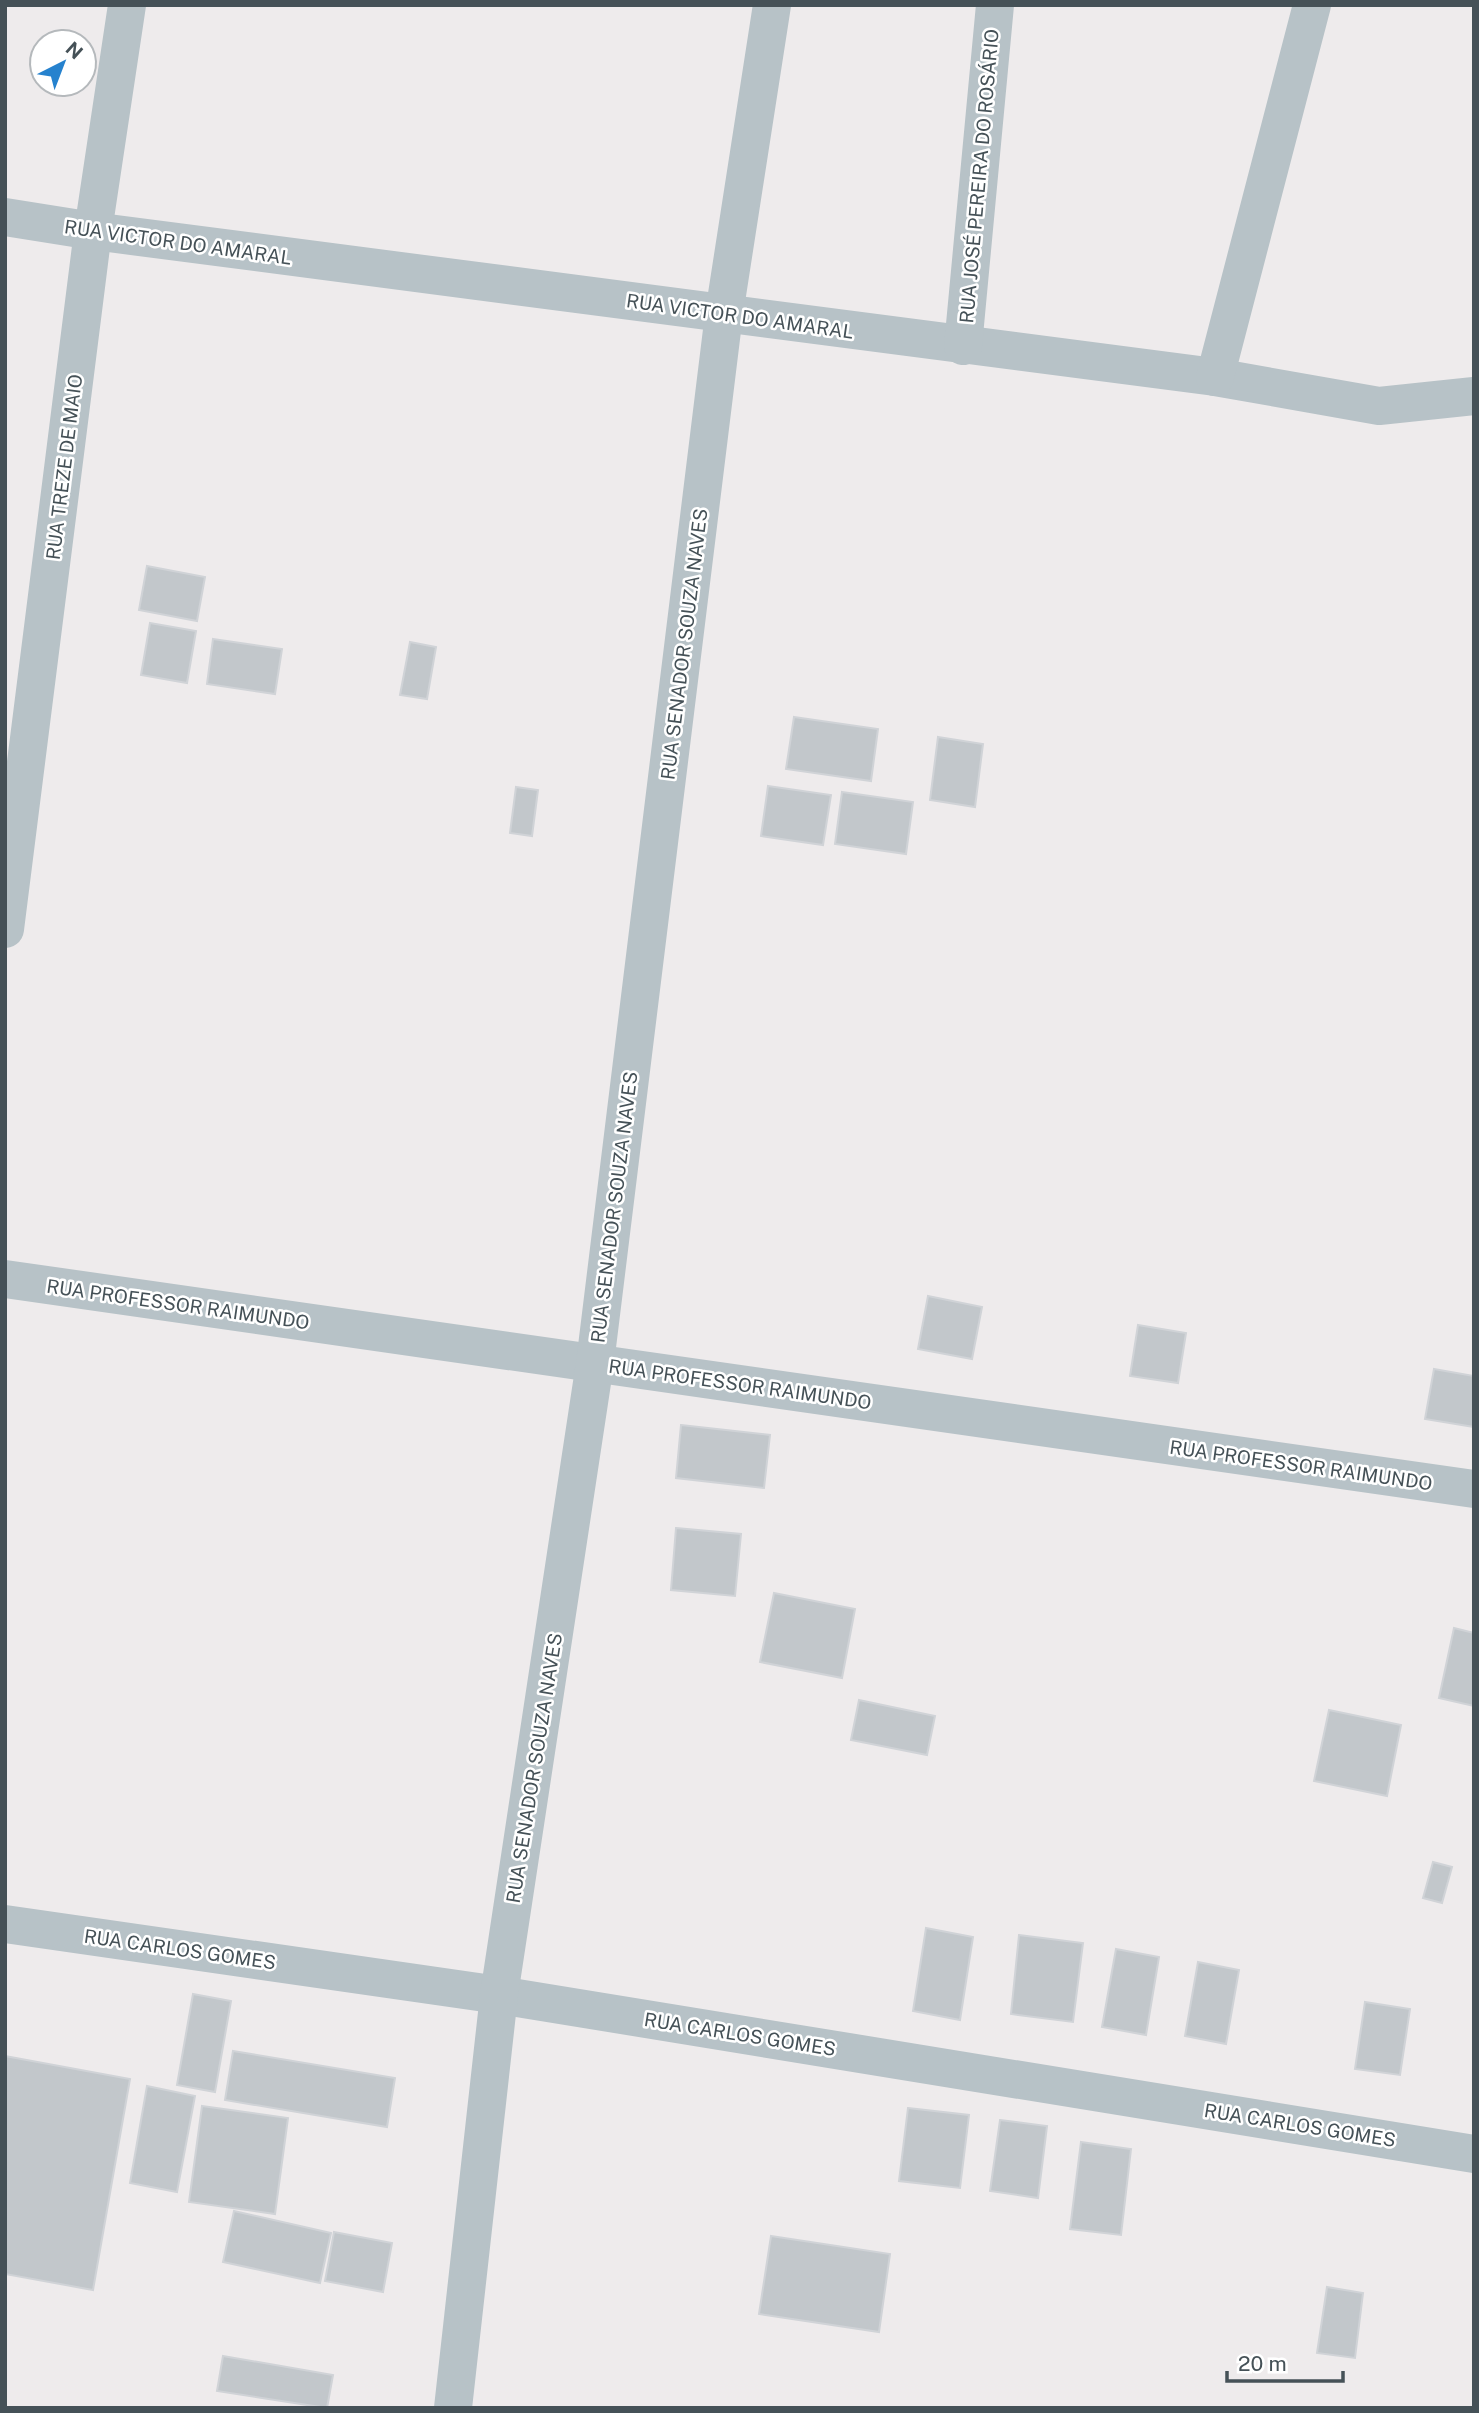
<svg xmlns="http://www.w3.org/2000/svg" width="1479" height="2413" font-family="'Public Sans',sans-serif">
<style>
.building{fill:#c2c7cb;stroke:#d0d3d7;stroke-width:2}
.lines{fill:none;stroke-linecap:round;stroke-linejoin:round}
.street{stroke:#b7c2c7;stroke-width:38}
.labels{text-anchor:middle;stroke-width:5;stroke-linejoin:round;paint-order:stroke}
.street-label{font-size:19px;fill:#455157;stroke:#fff}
</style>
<rect width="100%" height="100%" fill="#eeebec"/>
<g class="building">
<polygon points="147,566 205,577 197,621 139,610"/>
<polygon points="150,623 196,631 187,683 141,675"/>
<polygon points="213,639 282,649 275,694 207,684"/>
<polygon points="410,642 436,647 427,699 400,695"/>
<polygon points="794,717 878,729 871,781 786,769"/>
<polygon points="938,737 983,744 975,807 930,800"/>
<polygon points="768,786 831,795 823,845 761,836"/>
<polygon points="516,787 538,790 532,836 510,833"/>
<polygon points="842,792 913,802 906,854 835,844"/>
<polygon points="928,1296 982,1307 972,1359 918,1349"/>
<polygon points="1138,1325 1186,1333 1178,1383 1130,1376"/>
<polygon points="1434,1369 1474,1376 1474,1427 1425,1419"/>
<polygon points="681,1425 770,1435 764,1488 676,1478"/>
<polygon points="676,1528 741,1534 735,1596 671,1590"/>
<polygon points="774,1593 855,1609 842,1678 760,1662"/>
<polygon points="1454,1628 1474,1633 1474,1706 1439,1698"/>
<polygon points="859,1700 935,1716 927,1755 851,1740"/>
<polygon points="1329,1710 1401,1725 1387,1796 1314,1781"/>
<polygon points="1433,1862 1452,1867 1442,1903 1423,1898"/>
<polygon points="926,1928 973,1937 960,2020 913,2011"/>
<polygon points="1019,1935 1083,1943 1073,2022 1011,2014"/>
<polygon points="1116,1949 1159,1957 1146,2035 1102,2027"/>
<polygon points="1198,1962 1239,1970 1226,2044 1185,2036"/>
<polygon points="193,1994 231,2001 215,2092 177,2085"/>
<polygon points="1365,2002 1410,2009 1400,2075 1355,2069"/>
<polygon points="233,2051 395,2078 387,2127 225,2100"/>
<polygon points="5,2056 130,2079 93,2290 5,2274"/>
<polygon points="147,2086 195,2096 177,2192 130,2183"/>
<polygon points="202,2106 288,2118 275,2214 189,2202"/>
<polygon points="908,2108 969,2115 960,2188 899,2181"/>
<polygon points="1000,2120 1047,2126 1038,2198 990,2191"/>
<polygon points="1081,2142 1131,2149 1121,2235 1070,2229"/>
<polygon points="234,2211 331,2233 320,2283 223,2262"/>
<polygon points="334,2232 392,2243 383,2292 325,2281"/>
<polygon points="771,2236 890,2254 879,2332 759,2314"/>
<polygon points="1327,2287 1363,2293 1355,2358 1317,2353"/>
<polygon points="223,2356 333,2375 327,2408 217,2391"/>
</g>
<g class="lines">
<g class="street">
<polyline points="5,217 93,231 1215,377 1379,406 1474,396"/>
<polyline points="963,346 995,5"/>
<polyline points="1215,377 1312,5"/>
<polyline points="5,929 93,231 127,5"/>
<polyline points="5,1279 1474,1489"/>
<polyline points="5,1924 499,1995 1474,2154"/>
<polyline points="453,2408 499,1995 595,1363 724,314 772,5"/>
</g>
</g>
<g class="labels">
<g class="street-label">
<text transform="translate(979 176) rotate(-85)" y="7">RUA JOSÉ PEREIRA DO ROSÁRIO</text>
<text transform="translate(178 242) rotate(8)" y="7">RUA VICTOR DO AMARAL</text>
<text transform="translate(740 316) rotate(8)" y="7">RUA VICTOR DO AMARAL</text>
<text transform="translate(64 467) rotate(-83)" y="7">RUA TREZE DE MAIO</text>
<text transform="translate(684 644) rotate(-83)" y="7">RUA SENADOR SOUZA NAVES</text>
<text transform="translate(614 1207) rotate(-83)" y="7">RUA SENADOR SOUZA NAVES</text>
<text transform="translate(178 1304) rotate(8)" y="7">RUA PROFESSOR RAIMUNDO</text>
<text transform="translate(740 1384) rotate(8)" y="7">RUA PROFESSOR RAIMUNDO</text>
<text transform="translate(1301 1465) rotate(8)" y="7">RUA PROFESSOR RAIMUNDO</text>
<text transform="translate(534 1768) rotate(-81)" y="7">RUA SENADOR SOUZA NAVES</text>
<text transform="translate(180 1949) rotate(8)" y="7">RUA CARLOS GOMES</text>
<text transform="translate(740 2034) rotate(9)" y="7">RUA CARLOS GOMES</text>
<text transform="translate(1300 2125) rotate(9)" y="7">RUA CARLOS GOMES</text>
</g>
</g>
<rect width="1479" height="2413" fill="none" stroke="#455157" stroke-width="14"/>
<g transform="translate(63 63) rotate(42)"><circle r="33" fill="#ffffff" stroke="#b5b9bc" stroke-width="2"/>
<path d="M0-5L12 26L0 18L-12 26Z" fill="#2682ce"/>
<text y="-10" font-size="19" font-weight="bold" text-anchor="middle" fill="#455157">N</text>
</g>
<path d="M1227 2371v10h116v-10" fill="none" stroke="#455157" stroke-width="3.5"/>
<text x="1238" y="2371" font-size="21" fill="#455157" stroke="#ffffff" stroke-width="5" paint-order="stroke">20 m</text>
</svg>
